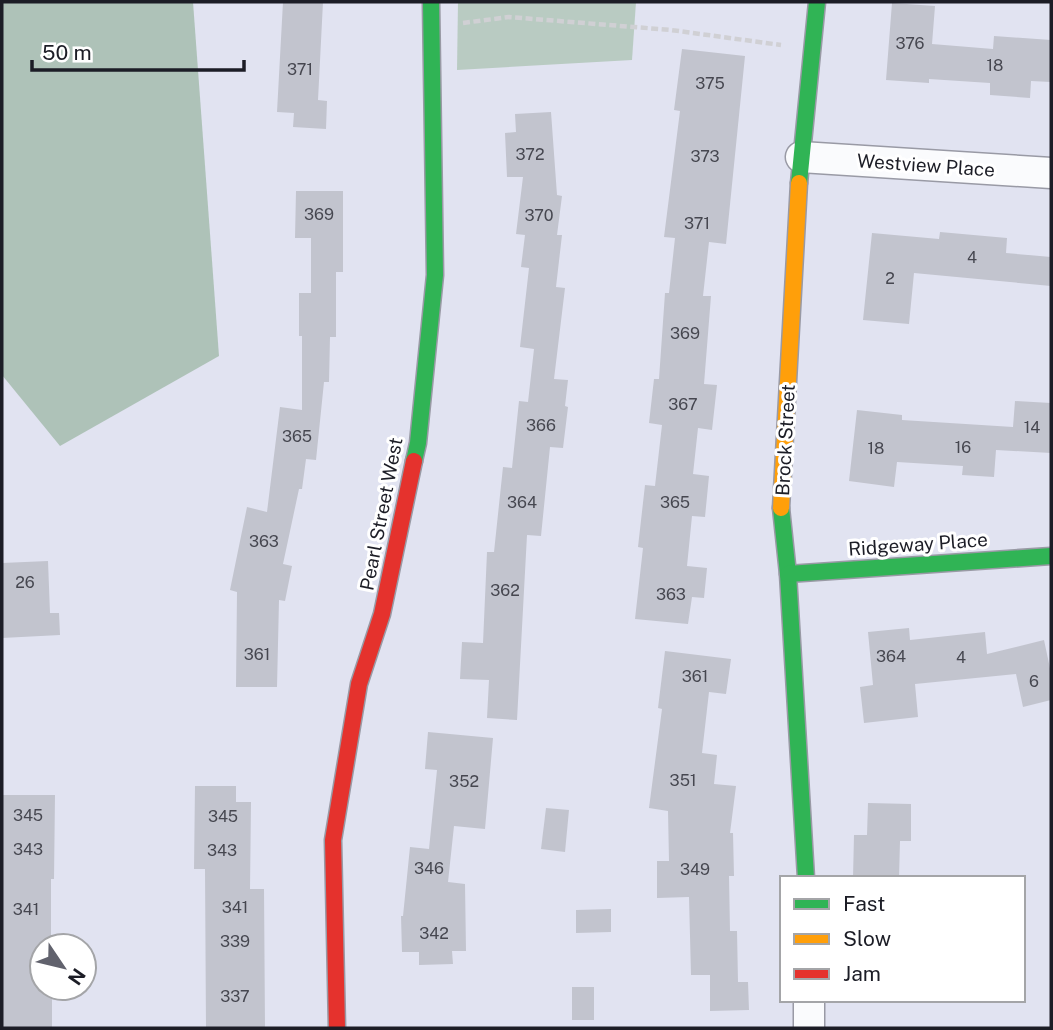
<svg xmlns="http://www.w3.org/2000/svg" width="1053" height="1030" font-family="'Public Sans',sans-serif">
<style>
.green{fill:#b9cbc2}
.forest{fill:#aec2b8}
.building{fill:#c2c4ce}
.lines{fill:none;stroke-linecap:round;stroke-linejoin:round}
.street-casing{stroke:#999aa5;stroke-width:33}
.fast-casing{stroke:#999aa5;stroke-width:19}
.slow-casing{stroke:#999aa5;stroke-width:19}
.jam-casing{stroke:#999aa5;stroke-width:19}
.path{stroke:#d0d0d4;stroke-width:4.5;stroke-dasharray:7 3.5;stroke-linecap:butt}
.street{stroke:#fafbfd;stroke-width:30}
.fast{stroke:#30b455;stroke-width:16}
.slow{stroke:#ff9f0a;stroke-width:16}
.jam{stroke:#e5322d;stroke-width:16}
.labels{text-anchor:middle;stroke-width:6;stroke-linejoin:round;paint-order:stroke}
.number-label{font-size:16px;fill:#464750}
.street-label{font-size:19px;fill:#1c1d26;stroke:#fff}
</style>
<rect width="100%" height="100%" fill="#e1e3f1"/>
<polygon class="green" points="458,2 636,2 632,60 457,70"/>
<polygon class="forest" points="2,2 193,2 219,356 60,446 2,375"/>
<g class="building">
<polygon points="283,2 323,2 318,100 327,101 326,129 293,127 294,113 277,112"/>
<polygon points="892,3 935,6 932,44 993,49 994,36 1051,40 1051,82 1031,81 1030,98 990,95 990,83 929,79 929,83 886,80"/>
<polygon points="682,49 745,56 726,244 709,242 703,296 711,296 704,384 717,385 712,430 698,428 693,474 709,476 705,517 692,516 687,566 707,568 704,598 692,597 688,624 635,619 643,548 638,547 645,485 655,486 662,425 649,423 654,379 659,379 665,293 669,293 675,238 664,237 680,111 674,110"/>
<polygon points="551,112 557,195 562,196 557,235 562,235 556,287 565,288 554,379 568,380 565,406 568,407 563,448 550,447 541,536 527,535 517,720 487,718 489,680 460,679 462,642 483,643 487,552 494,552 503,467 512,468 519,401 528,402 534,349 520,347 529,268 521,267 525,235 516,234 523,177 507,177 505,133 516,132 515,114"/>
<polygon points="296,191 343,191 343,272 336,272 336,337 330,337 329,382 324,382 316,460 306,459 302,489 299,489 283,564 292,566 285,601 279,600 277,687 236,687 237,592 230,590 247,507 267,512 280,407 302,410 302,336 299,336 299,293 311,293 311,238 295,238"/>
<polygon points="940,232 1007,238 1006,253 1051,257 1051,286 914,273 909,324 863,320 872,233 939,239"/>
<polygon points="1015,401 1051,403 1051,453 996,450 994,477 962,475 963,466 897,462 894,487 849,481 857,410 902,415 902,420 1013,427"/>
<polygon points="48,561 50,613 59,613 60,635 2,638 2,563"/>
<polygon points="909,628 910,640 985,632 987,654 1044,640 1051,673 1051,700 1023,707 1016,674 915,684 918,717 864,723 860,687 873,685 868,632"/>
<polygon points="665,651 731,659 726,694 709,692 702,753 717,755 714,784 736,786 730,833 733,833 734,876 729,876 730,931 737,931 738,982 748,982 749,1010 710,1011 710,975 691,975 689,897 657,898 657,861 669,861 668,811 649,808 662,709 658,708"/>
<polygon points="428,732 493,738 485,829 454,826 448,882 465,884 466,951 452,951 453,964 419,965 419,952 402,952 401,916 403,916 410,847 429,849 437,770 425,769"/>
<polygon points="195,786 236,786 236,802 251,802 250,889 264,889 265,1028 206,1028 205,869 194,869"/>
<polygon points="2,795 55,795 54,879 51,879 51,946 42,946 42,988 52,988 52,1028 2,1028"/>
<polygon points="868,803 911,804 911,841 900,841 899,878 853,878 854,835 867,835"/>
<polygon points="546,808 569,810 565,852 541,849"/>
<polygon points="611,909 611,932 576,933 576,910"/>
<rect x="572" y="987" width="22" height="33"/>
</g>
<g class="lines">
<defs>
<g id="street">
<polyline points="801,157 1051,173"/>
<polyline points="809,1000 809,1028"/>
</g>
<g id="fast">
<polyline points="799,183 817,2"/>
<polyline points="414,461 418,443 435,275 431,2"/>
<polyline points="781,508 788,574 806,878"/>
<polyline points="788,574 1051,556"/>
</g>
<polyline id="slow" points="781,508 799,183"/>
<polyline id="jam" points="337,1028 333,840 359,684 382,614 414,461"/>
</defs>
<use href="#street" class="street-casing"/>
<use href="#fast" class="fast-casing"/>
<use href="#slow" class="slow-casing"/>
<use href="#jam" class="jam-casing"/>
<polyline class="path" points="463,23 509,17 671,30 781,45"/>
<use href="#street" class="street"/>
<use href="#fast" class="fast"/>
<use href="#slow" class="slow"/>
<use href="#jam" class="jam"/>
</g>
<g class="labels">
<g class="number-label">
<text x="910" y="49">376</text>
<text x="995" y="71">18</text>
<text x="300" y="75">371</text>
<text x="710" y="89">375</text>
<text x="530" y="160">372</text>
<text x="705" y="162">373</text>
<text x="319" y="220">369</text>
<text x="539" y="221">370</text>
<text x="697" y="229">371</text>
<text x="972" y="263">4</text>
<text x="890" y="284">2</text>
<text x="685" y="339">369</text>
<text x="683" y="410">367</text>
<text x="541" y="431">366</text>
<text x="1032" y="433">14</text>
<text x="297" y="442">365</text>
<text x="963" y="453">16</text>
<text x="876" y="454">18</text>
<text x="522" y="508">364</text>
<text x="675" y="508">365</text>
<text x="264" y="547">363</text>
<text x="25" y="588">26</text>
<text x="505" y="596">362</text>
<text x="671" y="600">363</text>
<text x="257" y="660">361</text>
<text x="891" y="662">364</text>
<text x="961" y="663">4</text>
<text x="695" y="682">361</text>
<text x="1034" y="687">6</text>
<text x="683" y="786">351</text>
<text x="464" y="787">352</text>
<text x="28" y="821">345</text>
<text x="223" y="822">345</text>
<text x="28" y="855">343</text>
<text x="222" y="856">343</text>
<text x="429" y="874">346</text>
<text x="695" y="875">349</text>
<text x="235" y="913">341</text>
<text x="26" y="915">341</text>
<text x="434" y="939">342</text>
<text x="235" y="947">339</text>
<text x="235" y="1002">337</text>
</g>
<g class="street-label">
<text transform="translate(926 165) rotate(4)" y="7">Westview Place</text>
<text transform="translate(785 440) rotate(-87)" y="7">Brock Street</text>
<text transform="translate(381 514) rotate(-79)" y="7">Pearl Street West</text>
<text transform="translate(918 544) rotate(-4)" y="7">Ridgeway Place</text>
</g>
</g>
<rect width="1053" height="1030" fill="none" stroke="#1c1d26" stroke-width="7"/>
<rect x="780" y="876" width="245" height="126" fill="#ffffff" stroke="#a4a5a8" stroke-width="2"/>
<rect x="794" y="899" width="35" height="10" fill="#30b455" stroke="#a4a5a8" stroke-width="2"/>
<text x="843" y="911" font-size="21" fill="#1c1d26">Fast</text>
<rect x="794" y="934" width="35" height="10" fill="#ff9f0a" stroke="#a4a5a8" stroke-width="2"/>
<text x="843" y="946" font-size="21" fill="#1c1d26">Slow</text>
<rect x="794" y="969" width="35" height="10" fill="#e5322d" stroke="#a4a5a8" stroke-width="2"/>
<text x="843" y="981" font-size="21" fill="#1c1d26">Jam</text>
<g transform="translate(63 967) rotate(125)"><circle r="33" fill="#ffffff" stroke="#a4a5a8" stroke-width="2"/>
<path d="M0-5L12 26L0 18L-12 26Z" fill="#61626d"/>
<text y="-10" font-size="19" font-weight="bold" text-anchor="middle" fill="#1c1d26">N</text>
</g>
<path d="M32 60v10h212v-10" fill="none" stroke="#1c1d26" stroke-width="3.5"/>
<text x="42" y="60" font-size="21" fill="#1c1d26" stroke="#ffffff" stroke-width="5" paint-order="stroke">50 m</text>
</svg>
